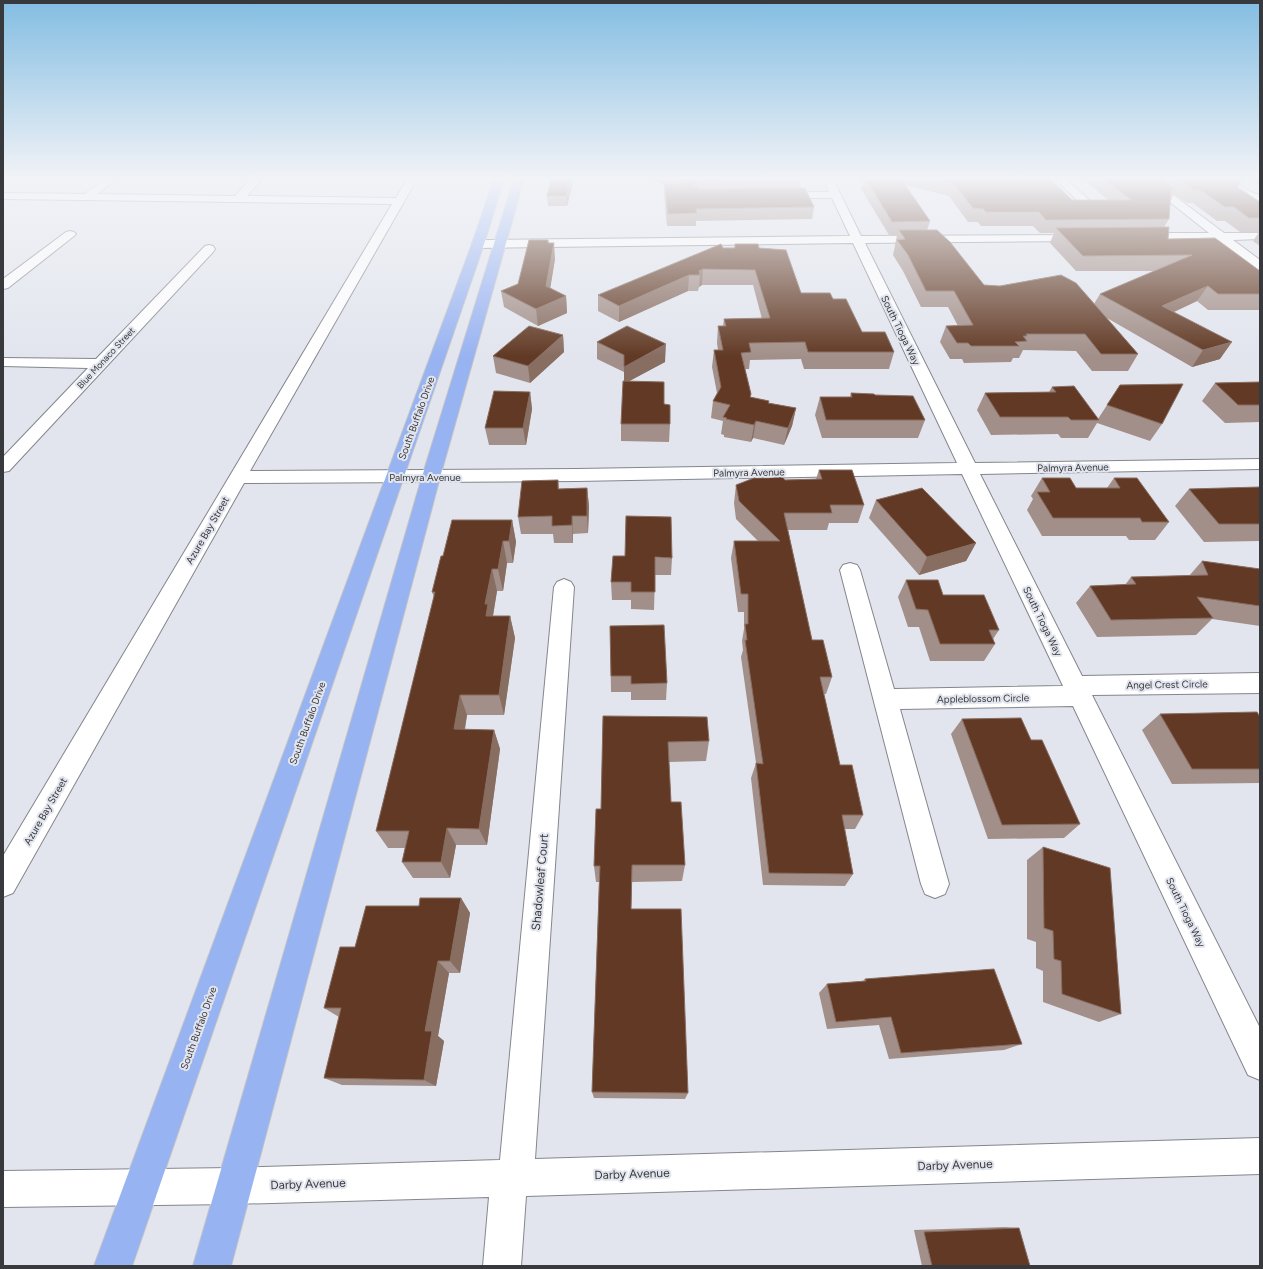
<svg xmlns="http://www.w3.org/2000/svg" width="1263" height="1269" font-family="Figtree,sans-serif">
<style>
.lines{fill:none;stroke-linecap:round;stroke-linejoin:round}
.minor-casing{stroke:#83868d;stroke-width:2}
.major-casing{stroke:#c3c4c4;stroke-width:2}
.minor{fill:#fff;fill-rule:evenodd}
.major{fill:#98b3f2;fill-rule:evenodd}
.wall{fill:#a28f89;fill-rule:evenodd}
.shaded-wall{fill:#886d61}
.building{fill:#613924;stroke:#886d61}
.labels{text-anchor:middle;stroke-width:4;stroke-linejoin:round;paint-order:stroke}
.far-street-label{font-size:9px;fill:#38393c;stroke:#e2e5ee}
.street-label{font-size:10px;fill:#38393c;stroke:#e2e5ee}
.near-street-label{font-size:12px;fill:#38393c;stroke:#e2e5ee}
</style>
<rect width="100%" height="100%" fill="#e2e5ee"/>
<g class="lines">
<defs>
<g id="minor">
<polygon points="105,179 116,179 98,194 235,196 251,179 262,179 247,196 396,198 407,179 417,179 250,471 577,469 957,463 853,243 478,248 474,247 472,244 474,241 478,240 850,236 832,198 780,198 775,195 780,192 829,192 823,179 833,179 861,236 1087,235 1089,237 1087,239 1083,241 865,243 975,463 1260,459 1260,469 980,474 1082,676 1260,673 1260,693 1092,695 1260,1028 1260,1080 1248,1075 1073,706 900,709 949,884 945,894 935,898 925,894 921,884 840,570 843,565 850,563 857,565 860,570 894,689 1063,686 962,474 577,481 244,483 13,893 3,897 3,856 392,204 3,199 3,193 85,194"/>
<polygon points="1055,179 1066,179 1089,200 1090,202 1089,204 1081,204"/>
<polygon points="1141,179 1152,179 1224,233 1260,233 1260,239 1233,240 1260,260 1260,270 1256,269 1218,240 1133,239 1131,237 1133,235 1137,233 1209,233"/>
<polygon points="1218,179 1230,179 1251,192 1260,195 1260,202 1243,196"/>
<polygon points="70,231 74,232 76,234 74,236 8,288 3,289 3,279 66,232"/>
<polygon points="209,245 213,246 215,249 213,252 9,471 3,472 3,457 88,368 3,366 3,358 96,359 205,246"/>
<polygon points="564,579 571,582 574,587 535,1159 1260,1138 1260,1174 526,1196 521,1266 483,1266 489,1197 233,1204 3,1207 3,1171 233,1168 500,1160 554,587 557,582"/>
</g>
<g id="major">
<polygon points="494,179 504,179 484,244 132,1266 94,1266 472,244"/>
<polygon points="514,179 524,179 440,477 231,1266 193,1266 422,477"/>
</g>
</defs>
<use href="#minor" class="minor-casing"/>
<use href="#major" class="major-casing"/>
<use href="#minor" class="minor"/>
<use href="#major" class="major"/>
</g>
<g class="wall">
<polygon points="551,179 574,179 567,206 548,206 547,196"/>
<polygon points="649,179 801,179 800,188 814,207 812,219 696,221 696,226 667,226 664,194 664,185"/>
<path d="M 862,179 L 1050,179 L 1072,200 L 1108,200 L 1083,179 L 1243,179 L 1238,187 L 1260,202 L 1260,246 L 1253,241 L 1259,232 L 1240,232 L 1225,221 L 1217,221 L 1193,203 L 1187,203 L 1174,194 L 1170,202 L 1169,219 L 1164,227 L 1168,239 L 1260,271 L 1260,310 L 1208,310 L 1197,301 L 1174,312 L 1220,359 L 1192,367 L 1107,318 L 1138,354 L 1128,371 L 1092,371 L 1076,351 L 1023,350 L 1019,358 L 1013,358 L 1011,362 L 964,363 L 962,359 L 950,359 L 940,342 L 946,326 L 958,326 L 948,307 L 921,307 L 903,271 L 893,255 L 895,246 L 895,245 L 897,235 L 889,235 L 861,189 L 863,181 ZM 905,185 L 949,196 L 968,222 L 978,222 L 981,226 L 1033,226 L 1040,233 L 1054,233 L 1050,243 L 1076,271 L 1155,271 L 1100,294 L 1094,304 L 984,285 L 927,230 L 930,221 Z"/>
<polygon points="1250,179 1260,179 1260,185"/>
<polygon points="548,240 549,243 555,259 550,288 566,296 567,313 538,326 504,307 501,291 518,284"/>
<polygon points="735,244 759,248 801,293 833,299 862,332 894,352 889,369 804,369 801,359 750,360 749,369 745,369 751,394 750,397 769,401 769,403 796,408 792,426 784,445 753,438 751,442 724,437 724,435 721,434 723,421 711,418 713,401 717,393 712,367 714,350 718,350 717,343 718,326 723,326 724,319 762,319 753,285 702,285 699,287 698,291 688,291 619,322 598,311 598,295 723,248 734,248"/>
<polygon points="563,335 564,352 530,383 496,373 493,356"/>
<polygon points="597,342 665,362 629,381 664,404 670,424 669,442 621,441 621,424 624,381 624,372 597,359"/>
<polygon points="1260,382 1260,422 1225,423 1202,401 1215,383"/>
<polygon points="1120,385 1162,424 1150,441 1097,423 1088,438 1061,438 1058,434 991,435 977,410 985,393 1049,392 1052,387 1098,419"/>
<polygon points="530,392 532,409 526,445 489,445 485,428"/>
<polygon points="851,393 875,395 925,420 918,438 822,438 815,415 820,397 850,397"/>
<polygon points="819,470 864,505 858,523 829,523 827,530 788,530 812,640 832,677 826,694 824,694 840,765 863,815 855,829 845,829 853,874 845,886 763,885 751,778 756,763 741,657 743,650 742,641 744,629 744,612 738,612 731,558 734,541 758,541 736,519 734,503 736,485 785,480 816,479"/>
<polygon points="1042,478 1076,488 1107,488 1114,478 1169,522 1155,540 1129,540 1126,536 1042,536 1027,510 1033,499 1031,496"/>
<polygon points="558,480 559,489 587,488 589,506 588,533 573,534 573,543 554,543 553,534 521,534 518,517"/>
<polygon points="1260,487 1260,541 1204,542 1175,506 1189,489"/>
<polygon points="876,500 976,543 966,561 919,575 869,518"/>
<polygon points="512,520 516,542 513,563 507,563 503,591 497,591 493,616 510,616 515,638 504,715 467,715 465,730 494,730 500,749 487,845 456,845 450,878 413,878 402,862 405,848 388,848 376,831 434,597 432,592 443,556"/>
<polygon points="613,556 672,558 671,575 655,575 654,610 631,609 631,600 612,600 611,582"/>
<polygon points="1202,561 1260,569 1260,626 1212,619 1196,635 1097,637 1076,603 1090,586 1125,585 1131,577 1189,576"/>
<polygon points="906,580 943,595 999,630 993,639 995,644 984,661 930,661 919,627 908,627 898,597"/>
<polygon points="610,626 667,683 666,700 631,700 631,692 611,692"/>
<polygon points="1160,714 1260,717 1260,783 1172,784 1142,730"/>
<polygon points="603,716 709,741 706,761 669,762 671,802 685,865 682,881 632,882 631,909 688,1093 685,1099 594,1098 592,1092 599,882 596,882 594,866 601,809"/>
<polygon points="962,719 1031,740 1080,824 1064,838 988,839 951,734"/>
<polygon points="1043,847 1121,1014 1099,1022 1043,1002 1043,971 1036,968 1036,942 1027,939 1027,860"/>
<polygon points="461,898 470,913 460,973 449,973 438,1036 444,1041 436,1086 342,1085 324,1078 339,1017 324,1008 355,947 419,906"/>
<polygon points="865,979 1022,1044 1004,1050 889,1059 879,1025 827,1029 819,993 827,984 863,981"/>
<polygon points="1005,1227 1019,1228 1030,1266 922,1266 914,1230"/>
</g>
<g class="shaded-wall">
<polygon points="571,179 574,179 567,206 566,196"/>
<polygon points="699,180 698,192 692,184"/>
<polygon points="554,243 555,259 548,302 546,286"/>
<polygon points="703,269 702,285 699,287 700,275 699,271"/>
<polygon points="689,275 688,291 619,322 619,306"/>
<polygon points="1208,286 1197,301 1152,322 1162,306"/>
<polygon points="566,296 567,313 538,326 536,309"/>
<polygon points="563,335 564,352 530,383 528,366"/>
<polygon points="1232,342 1220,359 1192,367 1203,350"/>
<polygon points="666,344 665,362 624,384 624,367"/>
<polygon points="530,392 532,409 526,445 523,428"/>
<polygon points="796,408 792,426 784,445 788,428"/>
<polygon points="756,421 753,438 751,442 754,425"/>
<polygon points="587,488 589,506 588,533 587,516"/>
<polygon points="572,516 573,534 573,543 572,525"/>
<polygon points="512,520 516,542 513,563 509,541"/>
<polygon points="503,541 507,563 503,591 498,569"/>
<polygon points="976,543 966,561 919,575 927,557"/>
<polygon points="492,569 497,591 492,621 486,616 485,604"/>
<polygon points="510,616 515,638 504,715 499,695"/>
<polygon points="460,695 467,715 461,749 454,729"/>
<polygon points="494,730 500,749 487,845 479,829"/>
<polygon points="447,828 456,845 450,878 441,862"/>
<polygon points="461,898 470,913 460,973 450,961"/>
<polygon points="438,961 449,973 438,1036 444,1041 436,1086 424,1080 425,1031"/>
</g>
<g class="building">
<polygon points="551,179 571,179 566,196 547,196"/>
<polygon points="681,179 801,179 699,180 692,184 699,189 805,188 814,207 696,209 697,213 668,214 664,183 692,183"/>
<polygon points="866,179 901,179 930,221 892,222"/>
<polygon points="935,179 1050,179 1072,200 1131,200 1104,179 1162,179 1176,190 1171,190 1169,219 1046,220 1039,212 986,212 983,209 973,208 953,183"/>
<polygon points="1178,179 1242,179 1237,187 1260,202 1260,218 1249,218 1234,207 1225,207 1200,190 1194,190"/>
<polygon points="1169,227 1168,239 1215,238 1260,271 1260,294 1218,294 1208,286 1162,306 1232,342 1203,350 1100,294 1192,255 1083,256 1056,228"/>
<polygon points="899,230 937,230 950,242 984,285 1000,286 1061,275 1076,283 1138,354 1101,354 1085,334 1026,334 1027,336 1023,336 1027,341 1015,342 1019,346 971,346 968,343 957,343 946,326 973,325 954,291 926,291 908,255 897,240 905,239"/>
<polygon points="529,240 548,240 548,243 554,243 546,286 566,296 536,309 501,291 518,284"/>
<polygon points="721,244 723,248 735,248 735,244 758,244 759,248 786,250 801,293 830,293 833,299 846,299 862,332 885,332 894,352 808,352 805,342 749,343 751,352 741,353 751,394 750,397 769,401 768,403 796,408 788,428 756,421 754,425 726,419 727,418 723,417 730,405 713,401 721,387 714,350 723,350 718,326 726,326 724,319 770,318 755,270 703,269 699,271 700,275 689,275 619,306 598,295"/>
<polygon points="529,326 563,335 528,366 493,356"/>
<polygon points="627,326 666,344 624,367 624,355 597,342"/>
<polygon points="623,381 664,382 664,404 670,405 670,424 621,424"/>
<polygon points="1260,382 1260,405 1238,405 1215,383"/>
<polygon points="1183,384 1162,424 1107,405 1120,385"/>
<polygon points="1074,386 1099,420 1071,420 1068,417 1000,417 985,393 1056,392 1052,387"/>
<polygon points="494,391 530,392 523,428 485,428"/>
<polygon points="851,393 874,394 875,395 913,396 925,420 826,420 820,397 852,397"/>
<polygon points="819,470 852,470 864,505 830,505 832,513 784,513 812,640 823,640 832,677 820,677 840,765 852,765 863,815 842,815 853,874 769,873 756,763 763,764 745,640 747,640 745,624 748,624 748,594 741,594 734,541 780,541 739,501 736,485 754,478 769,478 780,474 785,480 822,479"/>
<polygon points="1042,478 1070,478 1076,488 1120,488 1114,478 1137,478 1169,522 1142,522 1140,518 1053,518 1037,492 1050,492"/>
<polygon points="558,480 558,489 587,488 587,516 572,516 572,525 552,526 552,516 518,517 522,481"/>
<polygon points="1260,487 1260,524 1219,524 1189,489"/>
<polygon points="922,488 976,543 927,557 876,500"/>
<polygon points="626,516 671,517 672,558 655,557 655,592 631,592 631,582 611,582 613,556 625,556"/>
<polygon points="452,520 512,520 509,541 503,541 498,569 492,569 485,604 488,604 486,616 510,616 499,695 460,695 454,729 494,730 479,829 447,828 441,862 402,862 409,831 376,831 435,592 432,592 441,556 443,556"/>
<polygon points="1202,561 1260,569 1260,606 1197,597 1213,618 1111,620 1090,586 1136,584 1131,577 1208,575"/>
<polygon points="906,580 938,580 943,595 984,595 999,630 989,630 995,644 940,644 928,610 916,609"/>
<polygon points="664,625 667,683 631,684 631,676 611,676 610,626"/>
<polygon points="1257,712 1260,717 1260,769 1192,769 1160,714"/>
<polygon points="603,716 707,717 709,741 668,742 671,802 681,802 685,865 632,865 631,909 681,909 688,1093 592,1092 600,866 594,866 596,809 601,809"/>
<polygon points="1021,718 1031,740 1042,740 1080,824 1002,825 962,719"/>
<polygon points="1043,847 1110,868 1121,1014 1062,994 1061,961 1054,959 1053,931 1044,928"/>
<polygon points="420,898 461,898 450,961 438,961 425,1031 432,1031 424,1080 324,1078 341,1008 324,1008 340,947 355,947 366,906 419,906"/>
<polygon points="994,969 1022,1044 901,1053 891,1017 836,1022 827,984 866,981 865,979"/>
<polygon points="1019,1228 1030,1266 932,1266 924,1232"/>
</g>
<linearGradient id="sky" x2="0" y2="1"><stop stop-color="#83bde2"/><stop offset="0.5" stop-color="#f2f3f7"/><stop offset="1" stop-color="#f2f3f7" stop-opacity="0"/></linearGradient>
<rect width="1263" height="357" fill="url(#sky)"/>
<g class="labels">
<g class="far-street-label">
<text transform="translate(106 358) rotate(-47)" y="3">Blue Monaco Street</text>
</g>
<g class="street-label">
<text transform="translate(901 330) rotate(64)" y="4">South Tioga Way</text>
<text transform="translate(416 418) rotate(-70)" y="4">South Buffalo Drive</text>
<text transform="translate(1073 467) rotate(-1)" y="4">Palmyra Avenue</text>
<text transform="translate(749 472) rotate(-1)" y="4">Palmyra Avenue</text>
<text x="425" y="481">Palmyra Avenue</text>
<text transform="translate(207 530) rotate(-60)" y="4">Azure Bay Street</text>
<text transform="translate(1043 621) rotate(64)" y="4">South Tioga Way</text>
<text transform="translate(1167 684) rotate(-1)" y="4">Angel Crest Circle</text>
<text transform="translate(983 698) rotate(-1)" y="4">Appleblossom Circle</text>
<text transform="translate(307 723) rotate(-70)" y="4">South Buffalo Drive</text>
<text transform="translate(45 811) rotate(-60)" y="4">Azure Bay Street</text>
<text transform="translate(1186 912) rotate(64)" y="4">South Tioga Way</text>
<text transform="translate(198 1028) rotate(-70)" y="4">South Buffalo Drive</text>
</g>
<g class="near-street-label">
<text transform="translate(540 882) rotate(-85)" y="4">Shadowleaf Court</text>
<text transform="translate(955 1165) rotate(-2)" y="4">Darby Avenue</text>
<text transform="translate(632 1174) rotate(-2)" y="4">Darby Avenue</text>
<text transform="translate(308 1184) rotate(-2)" y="4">Darby Avenue</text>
</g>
</g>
<rect width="1263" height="1269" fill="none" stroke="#38393c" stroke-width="8"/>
</svg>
